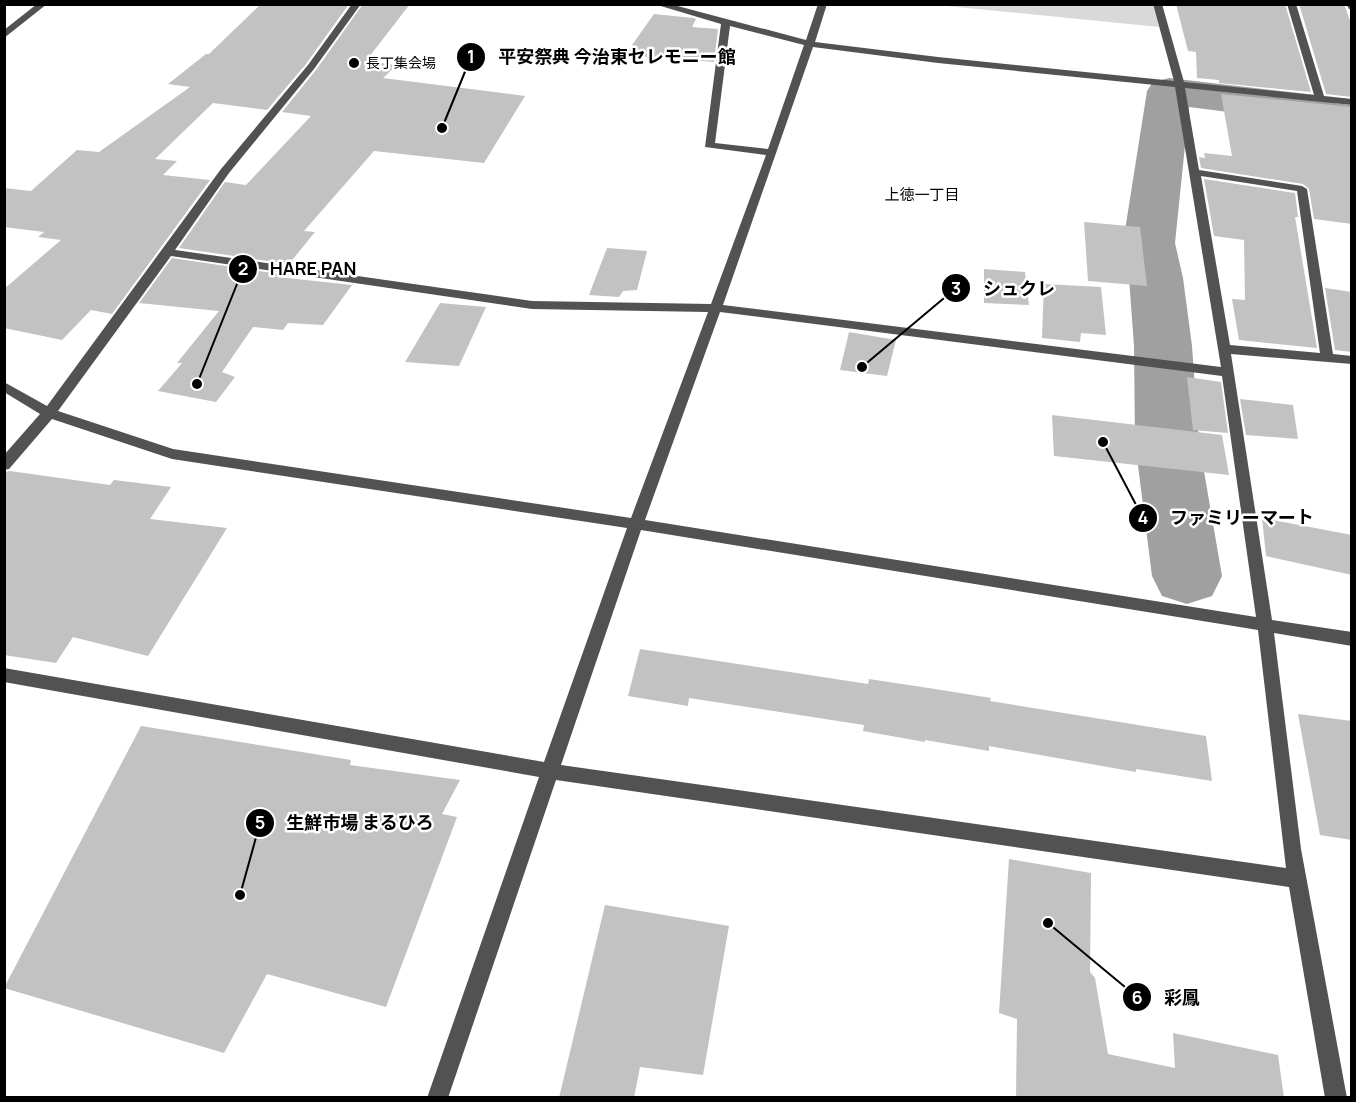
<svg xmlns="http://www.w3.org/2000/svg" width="1356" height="1102" font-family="Manrope,'Noto Sans JP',sans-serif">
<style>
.green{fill:#d9d9d9}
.water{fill:#a0a0a0}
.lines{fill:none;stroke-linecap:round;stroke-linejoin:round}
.river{fill:#a0a0a0;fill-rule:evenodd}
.building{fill:#c2c2c2}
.minor{fill:#525252;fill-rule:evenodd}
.poi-dot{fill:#000;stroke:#fff;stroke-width:2}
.labels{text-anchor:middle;stroke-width:5;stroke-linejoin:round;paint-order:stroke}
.far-poi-label{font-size:14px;fill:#000;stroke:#fff;text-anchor:start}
.far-neighbourhood-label{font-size:15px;fill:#000;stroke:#fff}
.leader{fill:none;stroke:#000;stroke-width:2}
.callout-dot{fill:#000;stroke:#fff;stroke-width:2}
.mark-label{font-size:18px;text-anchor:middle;font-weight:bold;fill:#fff}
.callout-label{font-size:18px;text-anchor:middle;font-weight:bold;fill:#000;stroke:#fff;stroke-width:5;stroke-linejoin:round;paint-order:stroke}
</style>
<rect width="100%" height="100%" fill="#fff"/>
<polygon class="green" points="937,4 1153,5 1159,27 937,5"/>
<polygon class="water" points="1188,88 1351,105 1351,113 1185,93"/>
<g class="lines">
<polygon class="river" points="1169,78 1316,95 1332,99 1339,109 1332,119 1316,123 1189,107 1175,243 1183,278 1192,346 1199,442 1222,576 1212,596 1187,604 1162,596 1152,576 1135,442 1134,346 1129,278 1123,243 1147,91 1153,82"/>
</g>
<g class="building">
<polygon points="261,4 349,4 306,64 267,110 213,103 155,159 177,161 163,175 210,180 112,314 91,310 62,340 4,328 4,289 61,240 38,237 44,232 4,227 4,188 31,191 77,150 99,152 190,87 168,84 206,54 209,54"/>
<polygon points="363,4 410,4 369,57 377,58 374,62 397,65 383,78 525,96 484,163 374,151 304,231 315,232 289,264 179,248 225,182 246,185 311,116 282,112 316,70"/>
<polygon points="1176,4 1285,4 1311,92 1219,83 1219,80 1197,78 1196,52 1188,51"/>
<polygon points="1299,4 1344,4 1352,26 1352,97 1326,94"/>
<polygon points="654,14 693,18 696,19 692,27 718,29 714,62 625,55"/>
<polygon points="1221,94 1352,107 1352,224 1314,219 1309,189 1303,184 1201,168 1199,157 1205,158 1204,153 1232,156"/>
<polygon points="1204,179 1295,193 1298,217 1295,217 1317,348 1239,340 1232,299 1245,300 1244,240 1214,236"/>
<polygon points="1084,222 1140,227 1147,286 1088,281"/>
<polygon points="607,248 647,251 637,290 623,291 619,297 589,295"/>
<polygon points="172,258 280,274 278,277 352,285 323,325 288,323 283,330 253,327 222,372 235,377 216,402 158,391 182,363 177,363 219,311 139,303"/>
<polygon points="984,269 1025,272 1029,305 984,303"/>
<polygon points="1044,284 1101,287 1106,335 1081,333 1080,342 1042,338"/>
<polygon points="1325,288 1352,292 1352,352 1335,350"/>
<polygon points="440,303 486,307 459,366 405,362"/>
<polygon points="849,332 896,340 887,376 840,370"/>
<polygon points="1187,377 1221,382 1228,433 1193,430"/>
<polygon points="1240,399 1293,405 1298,439 1246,435"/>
<polygon points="1052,415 1222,435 1229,475 1054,456"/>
<polygon points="10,471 110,485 114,480 171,487 150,519 227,528 148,656 73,637 56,663 4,655 4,472"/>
<polygon points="1262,518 1352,535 1352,575 1266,556"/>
<polygon points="640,649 868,684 869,679 935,689 991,698 990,701 1206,736 1212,781 1136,769 1136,772 989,746 989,751 925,740 925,742 863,731 864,725 689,698 688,706 628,696"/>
<polygon points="1298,714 1352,721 1352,840 1320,835"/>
<polygon points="141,726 351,760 350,765 460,780 442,814 457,817 386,1007 267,974 224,1053 4,988"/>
<polygon points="1009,859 1091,873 1090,972 1095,978 1108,1054 1175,1068 1173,1033 1278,1055 1284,1098 1016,1098 1017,1019 999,1013"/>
<polygon points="605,905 729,926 703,1075 640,1067 634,1098 559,1098"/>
</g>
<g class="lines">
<g class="minor">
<polygon points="37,4 47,4 4,38 4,30"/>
<path d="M 352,4 L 361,4 L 314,69 L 229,173 L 175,250 L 532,301 L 711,304 L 766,155 L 705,147 L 721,24 L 654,4 L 670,4 L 806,40 L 818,4 L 827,4 L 815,42 L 938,57 L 1174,81 L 1153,4 L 1162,4 L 1184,82 L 1314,95 L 1287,4 L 1296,4 L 1324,96 L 1352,99 L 1352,105 L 1185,88 L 1199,170 L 1302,186 L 1307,189 L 1333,354 L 1352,356 L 1352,364 L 1231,354 L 1272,620 L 1352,632 L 1352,646 L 1274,633 L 1301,849 L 1347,1098 L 1325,1098 L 1289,887 L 556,780 L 448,1098 L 427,1098 L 539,777 L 4,682 L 4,668 L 544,762 L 627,528 L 172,459 L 52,419 L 9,469 L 4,470 L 4,455 L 40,414 L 4,392 L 4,382 L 47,406 L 221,169 L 308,65 ZM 730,26 L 804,45 L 768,149 L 715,143 ZM 813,47 L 938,63 L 1175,87 L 1221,367 L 723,305 ZM 1201,176 L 1297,191 L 1320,353 L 1230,345 ZM 171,256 L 532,309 L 708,312 L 631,518 L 173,449 L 58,411 ZM 720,312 L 1222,376 L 1256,617 L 645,520 ZM 641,530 L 1258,630 L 1286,868 L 561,765 Z"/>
<polygon points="1346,4 1352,4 1352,10 1349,9"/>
</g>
</g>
<circle class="poi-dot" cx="354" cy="63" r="6"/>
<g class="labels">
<g class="far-poi-label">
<text x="366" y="68">長丁集会場</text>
</g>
<g class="far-neighbourhood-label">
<text x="922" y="200">上徳一丁目</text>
</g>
</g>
<path class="leader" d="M442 128L471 57M197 384L243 269M862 367L956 288M1103 442L1143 518M240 895L260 823M1048 923L1137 997"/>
<g class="callout-dot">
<circle cx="442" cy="128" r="6"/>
<circle cx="197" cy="384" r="6"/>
<circle cx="862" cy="367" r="6"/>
<circle cx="1103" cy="442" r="6"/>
<circle cx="240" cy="895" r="6"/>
<circle cx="1048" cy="923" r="6"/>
<circle cx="471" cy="57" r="15"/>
<circle cx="243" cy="269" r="15"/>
<circle cx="956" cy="288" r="15"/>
<circle cx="1143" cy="518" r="15"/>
<circle cx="260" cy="823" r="15"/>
<circle cx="1137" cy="997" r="15"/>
</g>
<g class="mark-label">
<text x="471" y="63">1</text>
<text x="243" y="275">2</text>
<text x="956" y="295">3</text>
<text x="1143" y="524">4</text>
<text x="260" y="829">5</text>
<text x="1137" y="1004">6</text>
</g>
<g class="callout-label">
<text x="617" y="63">平安祭典 今治東セレモニー館</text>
<text x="313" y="275">HARE PAN</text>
<text x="1019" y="295">シュクレ</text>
<text x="1242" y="524">ファミリーマート</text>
<text x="360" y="829">生鮮市場 まるひろ</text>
<text x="1182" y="1004">彩鳳</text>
</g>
<rect width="1356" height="1102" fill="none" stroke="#000000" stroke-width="12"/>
</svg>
